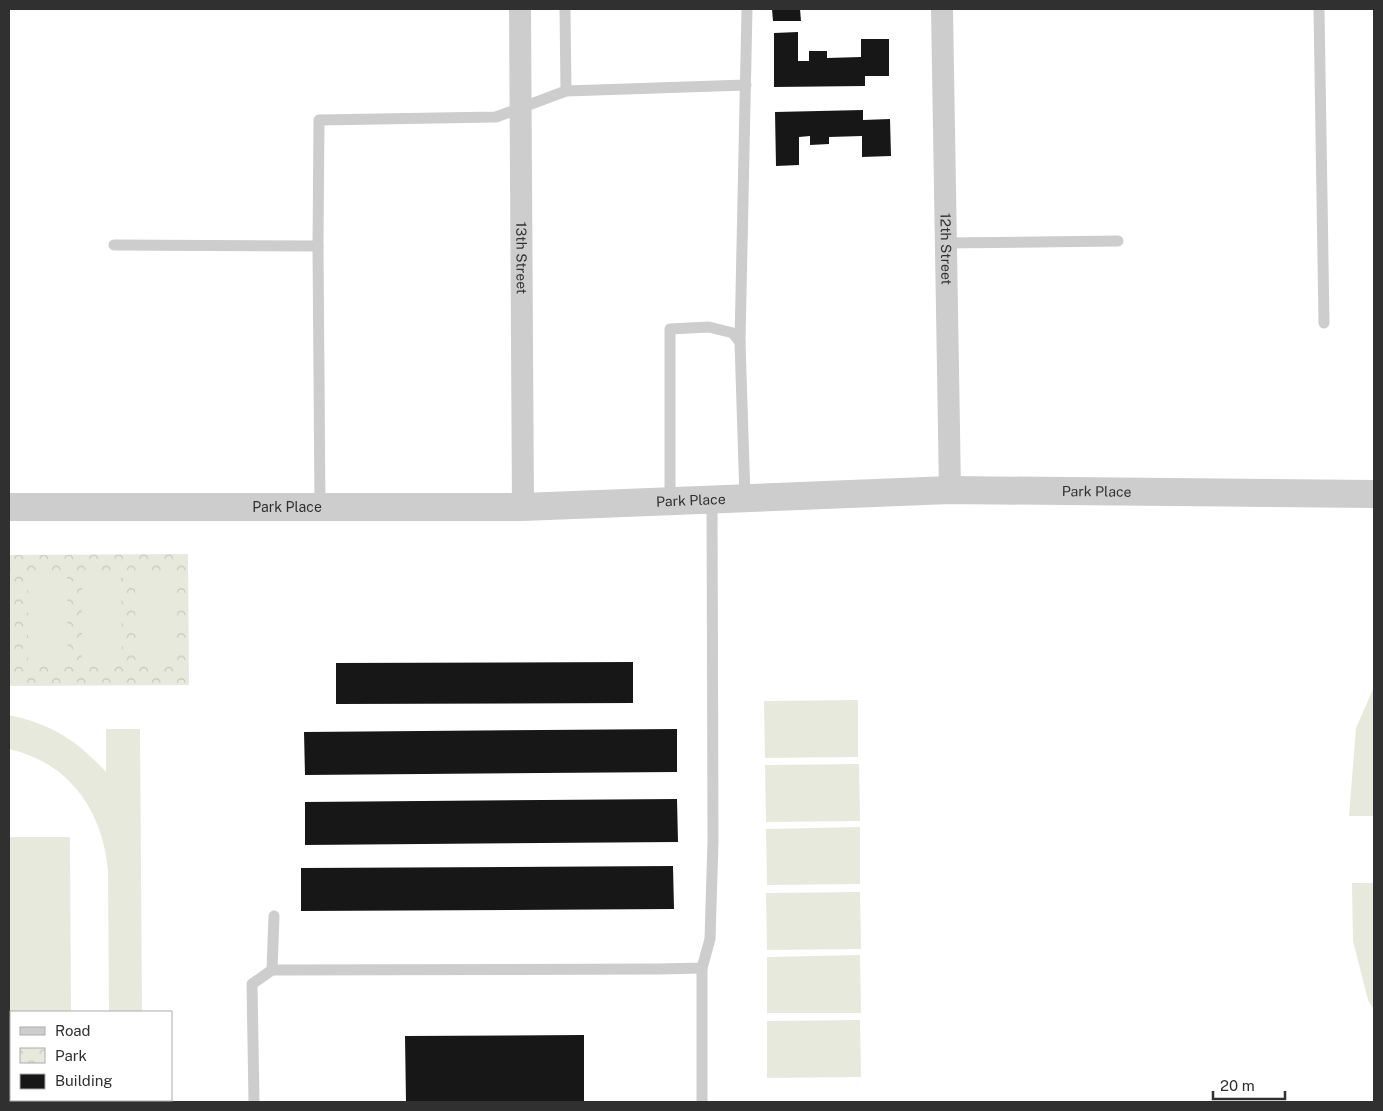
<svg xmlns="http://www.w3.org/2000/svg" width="1383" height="1111" font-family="'Public Sans',sans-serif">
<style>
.park{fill:url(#park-crowns)}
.pitch{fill:#e6e9dc}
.building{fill:#171717}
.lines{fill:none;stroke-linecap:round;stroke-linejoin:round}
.service{stroke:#cdcdcd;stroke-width:11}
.minor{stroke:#cdcdcd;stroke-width:22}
.tertiary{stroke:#cdcdcd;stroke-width:28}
.labels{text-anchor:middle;stroke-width:5;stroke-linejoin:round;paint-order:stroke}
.street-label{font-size:14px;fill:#303030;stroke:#fff}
</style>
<defs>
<pattern id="park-crowns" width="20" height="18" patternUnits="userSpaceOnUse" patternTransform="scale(1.25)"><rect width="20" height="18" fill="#e6e9dc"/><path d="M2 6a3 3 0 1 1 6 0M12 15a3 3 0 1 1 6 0" fill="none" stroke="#c6c8bd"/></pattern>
</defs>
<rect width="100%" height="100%" fill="#fff"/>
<polygon class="park" points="188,554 189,685 9,686 9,555"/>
<g class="pitch">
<polygon points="67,574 68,660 28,660 28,575"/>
<polygon points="9,575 14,575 15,660 9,660"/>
<polygon points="82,576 121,576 122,661 82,661"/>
<polygon points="135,576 174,576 175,661 136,661"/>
<polygon points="1374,687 1374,816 1349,816 1356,728"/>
<polygon points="858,700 858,757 765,758 764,701"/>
<path d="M 9,715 C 53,725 75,739 106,772 L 106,729 L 140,729 L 142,1012 L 109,1012 L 108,870 C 102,810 70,763 9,749 Z"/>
<polygon points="859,764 860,821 766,822 765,765"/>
<polygon points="860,827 860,884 767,885 766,829"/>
<polygon points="9,837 70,837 71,1012 11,1012 11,1100 72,1100 72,1102 9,1102"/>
<polygon points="1352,883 1374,883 1374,1010 1368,1000 1353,941"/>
<polygon points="860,892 861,949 767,950 766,893"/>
<polygon points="860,955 861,1013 767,1013 767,957"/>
<polygon points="860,1020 861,1077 767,1078 767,1021"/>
</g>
<g class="building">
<polygon points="772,9 800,9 801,21 773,21"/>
<polygon points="798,32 798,61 809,61 809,51 827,51 827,58 861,57 861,39 889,39 889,76 865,76 865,86 774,87 774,33"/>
<polygon points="863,110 863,120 890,119 891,156 862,157 862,136 829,137 829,144 810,145 810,136 799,137 799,165 776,166 775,112"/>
<polygon points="633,662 633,703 336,704 336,663"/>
<polygon points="677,729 677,772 305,775 304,732"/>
<polygon points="677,799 678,842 305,845 305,802"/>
<polygon points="673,866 674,909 301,911 301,868"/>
<polygon points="584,1035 584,1102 406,1102 405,1036"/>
</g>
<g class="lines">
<g class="service">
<polyline points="565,9 566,91"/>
<polyline points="1319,9 1324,323"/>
<polyline points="945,243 1118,241"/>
<polyline points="114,245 318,246"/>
<polyline points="745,498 740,342 747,9"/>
<polyline points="670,501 670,329 709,327 733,333 740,342"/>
<polyline points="320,507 318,246 319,120 496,117 566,91 746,85"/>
<polyline points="274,916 272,970 659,969 702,968 710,939 713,841 712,500"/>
<polyline points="702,968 702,1102"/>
<polyline points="254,1102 252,984 272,970"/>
</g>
<g class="minor">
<path id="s1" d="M 520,9 L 523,507"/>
<path id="s2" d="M 942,9 L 950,490"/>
</g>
<path class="tertiary" id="s3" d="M 9,507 L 523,507 L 950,490 L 1374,494"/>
</g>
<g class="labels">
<g class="street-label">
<text dy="5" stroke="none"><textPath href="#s2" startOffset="240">12th Street</textPath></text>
<text dy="5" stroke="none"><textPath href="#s1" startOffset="249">13th Street</textPath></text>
<text dy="5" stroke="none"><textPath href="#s3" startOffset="1088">Park Place</textPath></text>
<text dy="5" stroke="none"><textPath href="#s3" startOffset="682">Park Place</textPath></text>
<text dy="5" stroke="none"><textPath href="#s3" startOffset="278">Park Place</textPath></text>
</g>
</g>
<rect width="1383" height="1111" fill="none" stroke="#303030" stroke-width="20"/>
<rect x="10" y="1011" width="162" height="90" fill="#ffffff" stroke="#acacac"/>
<rect x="20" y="1027" width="25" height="8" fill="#cdcdcd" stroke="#acacac"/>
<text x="55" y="1036" font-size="15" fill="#303030">Road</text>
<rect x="20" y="1048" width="25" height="15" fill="url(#park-crowns)" stroke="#acacac"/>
<text x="55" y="1061" font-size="15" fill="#303030">Park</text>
<rect x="20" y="1074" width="25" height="15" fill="#171717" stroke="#acacac"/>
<text x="55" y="1086" font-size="15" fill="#303030">Building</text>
<path d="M1213 1091v8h72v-8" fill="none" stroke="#303030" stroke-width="2.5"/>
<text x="1220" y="1091" font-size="15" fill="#303030" stroke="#ffffff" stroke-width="4" paint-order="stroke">20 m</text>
</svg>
